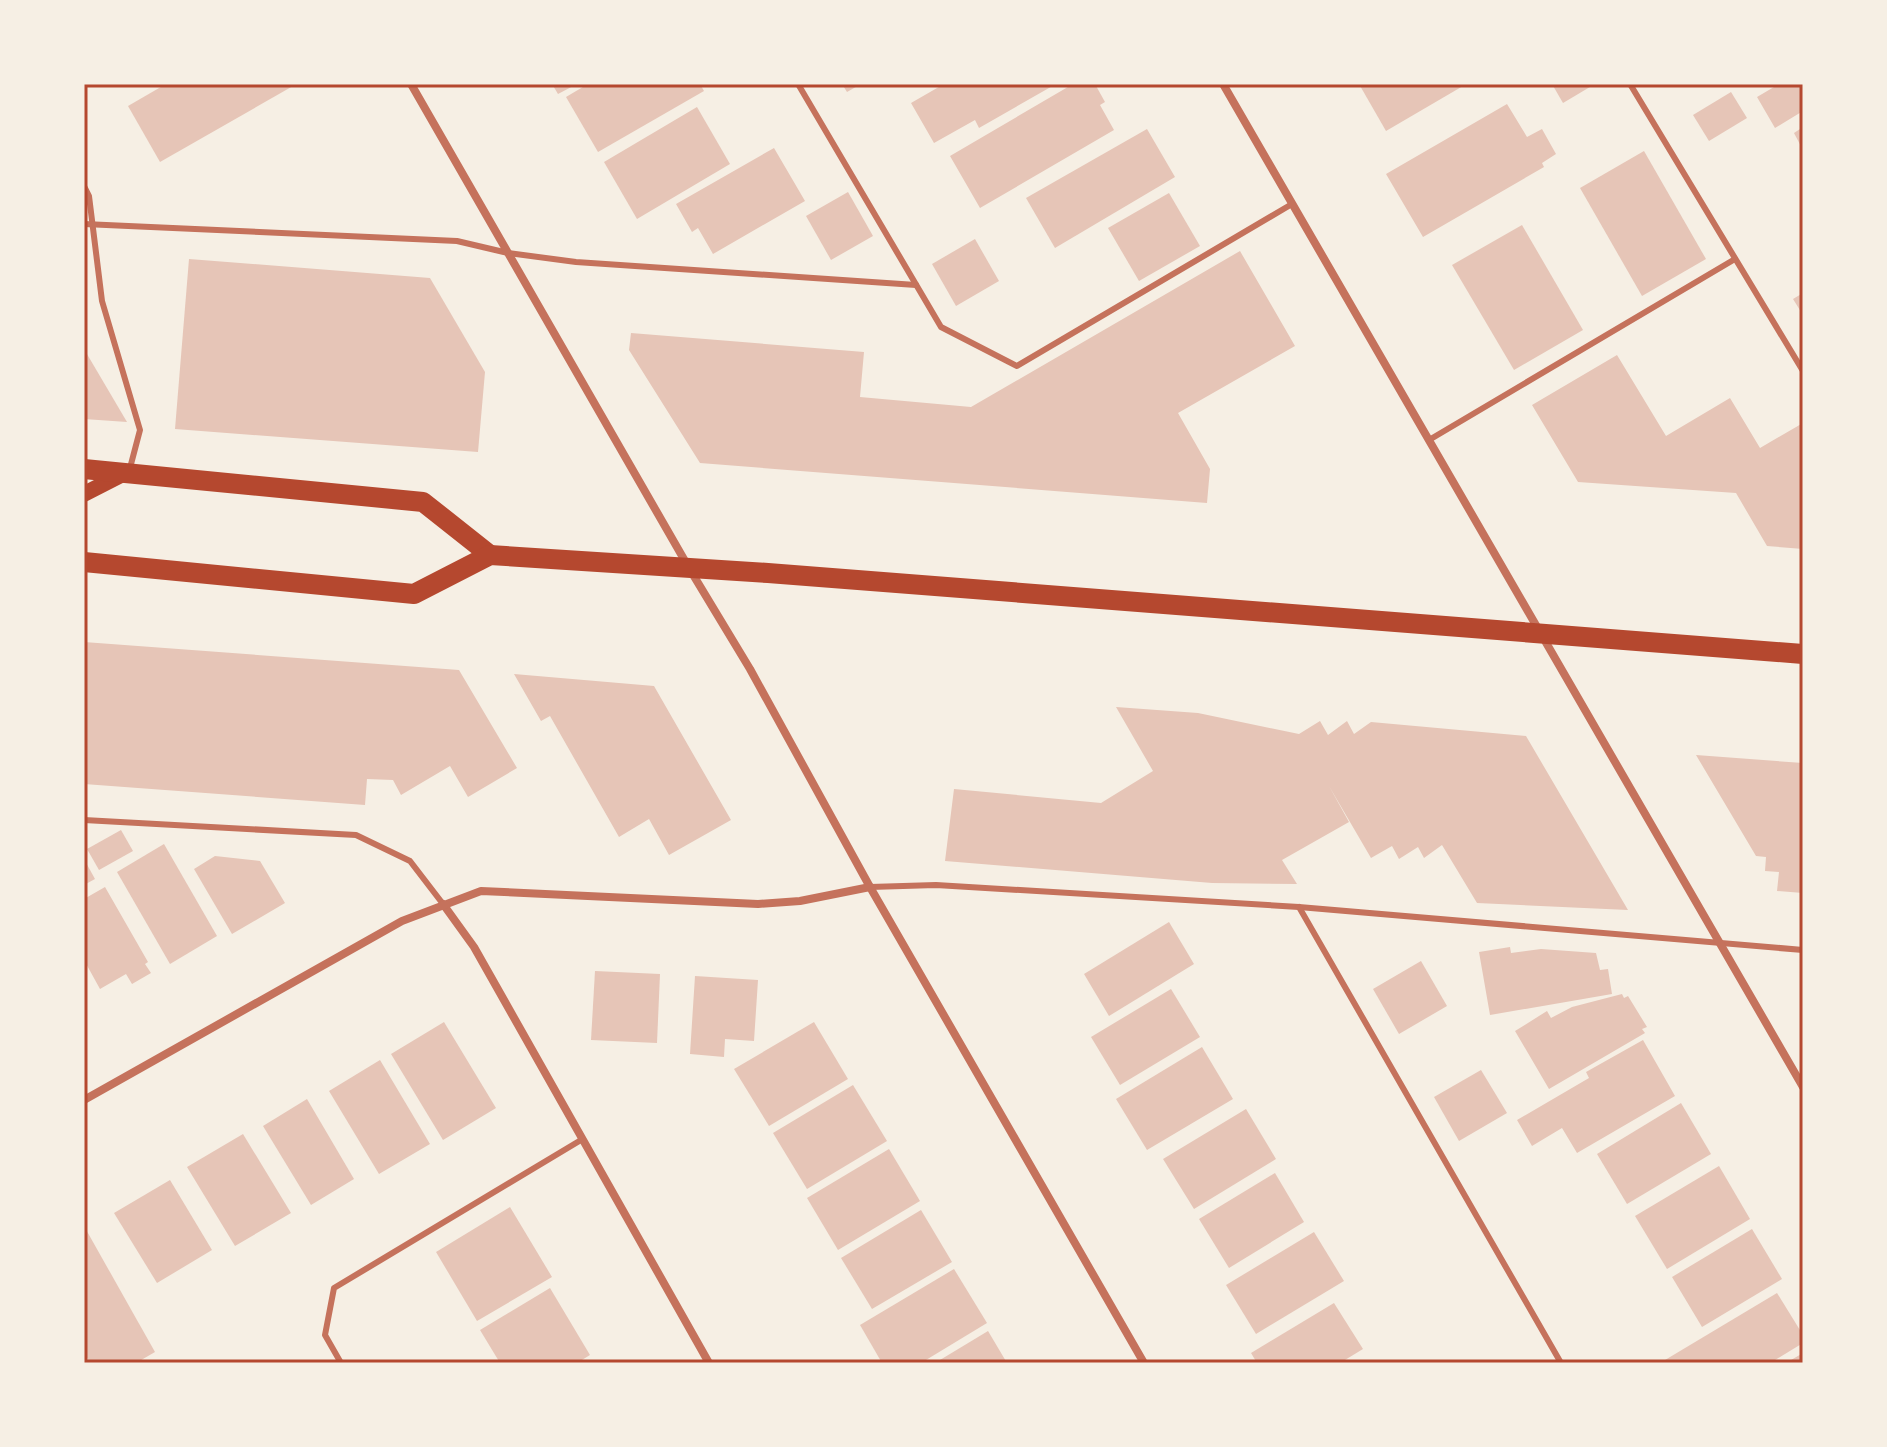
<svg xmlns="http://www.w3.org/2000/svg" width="1887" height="1447" font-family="'Sofia Sans Condensed',sans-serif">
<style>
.building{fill:#e6c5b7}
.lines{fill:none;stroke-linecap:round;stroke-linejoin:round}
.service{stroke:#c5725c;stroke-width:6}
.minor{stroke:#c5725c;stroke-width:8}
.secondary{stroke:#b5482f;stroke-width:16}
.primary{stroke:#b5482f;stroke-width:20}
.neatline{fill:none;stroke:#b5482f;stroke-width:3}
</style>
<rect width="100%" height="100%" fill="#f6efe4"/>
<g class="building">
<polygon points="166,84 292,84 293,86 160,162 128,106"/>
<polygon points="552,84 577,84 558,94"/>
<polygon points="588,84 700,84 704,91 598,152 566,97"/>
<polygon points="842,84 861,84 847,92"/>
<polygon points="944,84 1056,84 979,128 975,120 934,143 911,103"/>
<polygon points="1073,84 1095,84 1105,102 1100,105 1114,130 980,208 950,156"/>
<polygon points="1359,84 1462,84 1463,86 1386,131"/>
<polygon points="1552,84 1595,84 1563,103"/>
<polygon points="1772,84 1803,84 1803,111 1775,128 1757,97 1774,87"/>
<polygon points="1731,92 1747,118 1709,141 1693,115"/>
<polygon points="1507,104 1527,137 1542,129 1556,154 1542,163 1544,167 1423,237 1386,174"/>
<polygon points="697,107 730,164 637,219 604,162"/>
<polygon points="1803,127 1803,150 1794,133"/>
<polygon points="1147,129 1175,177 1055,248 1026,198"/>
<polygon points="774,148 805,201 713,254 698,228 692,232 676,204"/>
<polygon points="1644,151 1706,259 1642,296 1580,188"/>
<polygon points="848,192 873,236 831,260 806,216"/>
<polygon points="1169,193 1200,246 1139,281 1108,228"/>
<polygon points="1522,225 1583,330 1514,370 1452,265"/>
<polygon points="975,239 999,281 956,306 932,264"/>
<polygon points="1240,251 1295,346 1178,413 1210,469 1207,503 700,463 629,350 631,333 864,352 860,397 971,407"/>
<polygon points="189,259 430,278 485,372 478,452 175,429"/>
<polygon points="1803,293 1803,315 1793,299"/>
<polygon points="84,349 127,422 84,419"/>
<polygon points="1617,355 1666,436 1730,398 1760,448 1803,423 1803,549 1767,546 1736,493 1578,482 1532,405"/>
<polygon points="84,642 459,670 517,768 468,797 450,766 401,795 393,780 367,779 365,805 84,784"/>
<polygon points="514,674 654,686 731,820 669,855 649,819 619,837 550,716 541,721"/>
<polygon points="1116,707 1198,713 1299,734 1320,721 1328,735 1347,721 1354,734 1371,722 1526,736 1628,910 1477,903 1442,845 1424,858 1418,847 1399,859 1392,846 1371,858 1329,786 1349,822 1282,860 1297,884 1212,883 945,861 954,789 1101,803 1153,771"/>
<polygon points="1696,755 1803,763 1803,893 1777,891 1779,872 1765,871 1766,857 1756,856"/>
<polygon points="121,830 133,851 99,870 87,849"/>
<polygon points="164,844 217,936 170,964 117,872"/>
<polygon points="215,856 260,861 285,903 232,934 194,869"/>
<polygon points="84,859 95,879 84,885"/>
<polygon points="105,887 148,962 145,964 151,973 132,984 126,974 100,989 84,960 84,899"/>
<polygon points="1169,922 1194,964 1109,1016 1084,974"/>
<polygon points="1510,947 1511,953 1541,949 1596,953 1600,970 1608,969 1612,994 1490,1015 1479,952"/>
<polygon points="1421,961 1447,1006 1399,1034 1373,989"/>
<polygon points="595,971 660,974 657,1043 591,1040"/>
<polygon points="695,976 758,980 754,1041 725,1039 724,1057 690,1054"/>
<polygon points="1171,989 1200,1037 1120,1085 1091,1037"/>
<polygon points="1622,994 1624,998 1628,996 1647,1027 1642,1029 1645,1033 1549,1089 1515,1031 1547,1011 1551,1018 1572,1007"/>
<polygon points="444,1022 496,1108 443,1140 391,1054"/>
<polygon points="814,1022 848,1079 769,1126 734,1069"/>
<polygon points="1643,1040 1675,1096 1577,1153 1562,1128 1532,1146 1517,1120 1589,1078 1586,1072"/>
<polygon points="1202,1047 1233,1099 1147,1150 1116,1099"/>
<polygon points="380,1060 430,1144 379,1174 329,1091"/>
<polygon points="1481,1070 1507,1113 1459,1141 1434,1097"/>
<polygon points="853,1085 887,1141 807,1189 773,1133"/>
<polygon points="307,1099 354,1179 311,1205 263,1126"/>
<polygon points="1681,1103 1711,1154 1627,1204 1597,1154"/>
<polygon points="1246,1109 1276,1159 1194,1209 1163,1159"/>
<polygon points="243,1134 291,1213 235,1246 187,1167"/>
<polygon points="889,1149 920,1201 838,1250 807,1198"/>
<polygon points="1719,1166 1750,1219 1667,1269 1635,1216"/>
<polygon points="1275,1173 1304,1222 1229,1268 1199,1219"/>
<polygon points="170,1180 212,1250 157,1283 114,1213"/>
<polygon points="510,1207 552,1277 477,1321 436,1252"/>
<polygon points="921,1210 952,1262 872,1309 841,1258"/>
<polygon points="84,1226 155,1352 136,1363 90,1363 84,1352"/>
<polygon points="1752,1229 1782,1279 1702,1327 1672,1277"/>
<polygon points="1314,1232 1344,1281 1256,1334 1226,1285"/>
<polygon points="954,1269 987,1323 921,1363 882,1363 860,1325"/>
<polygon points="550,1288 590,1355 577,1363 500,1363 480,1330"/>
<polygon points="1777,1293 1803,1335 1803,1343 1770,1363 1660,1363"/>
<polygon points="1334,1303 1363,1349 1340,1363 1257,1363 1251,1353"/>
<polygon points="988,1331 1007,1363 935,1363"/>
<polygon points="1803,1353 1803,1363 1786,1363"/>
</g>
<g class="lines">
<g class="service">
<polyline points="798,84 941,327 1017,366 1292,204"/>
<polyline points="1630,84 1803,371"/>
<polyline points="84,186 89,196 102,301 140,430 130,468"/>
<polyline points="84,224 457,241 508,253 576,262 916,285"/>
<polyline points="1429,440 1735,259"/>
<polyline points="84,820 356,835 410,861 443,904"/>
<polyline points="870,887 936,885 1299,907 1803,950"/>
<polyline points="1299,907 1561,1363"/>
<polyline points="341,1363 325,1335 334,1288 581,1140"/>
</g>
<g class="minor">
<polyline points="411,84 689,568 750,669 870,887 1144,1363"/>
<polyline points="1223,84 1803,1087"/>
<polyline points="443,904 474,947 709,1363"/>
<polyline points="84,1100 402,921 481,891 758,904 800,901 870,887"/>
</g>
<polyline class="secondary" points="84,494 127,472"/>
<g class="primary">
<polyline points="84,469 423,502 490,555"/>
<polyline points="84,562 414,594 490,555 768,573 1803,654"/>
</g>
</g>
<rect width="1887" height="1447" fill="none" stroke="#f6efe4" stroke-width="172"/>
<rect x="86" y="86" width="1715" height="1275" class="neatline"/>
</svg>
